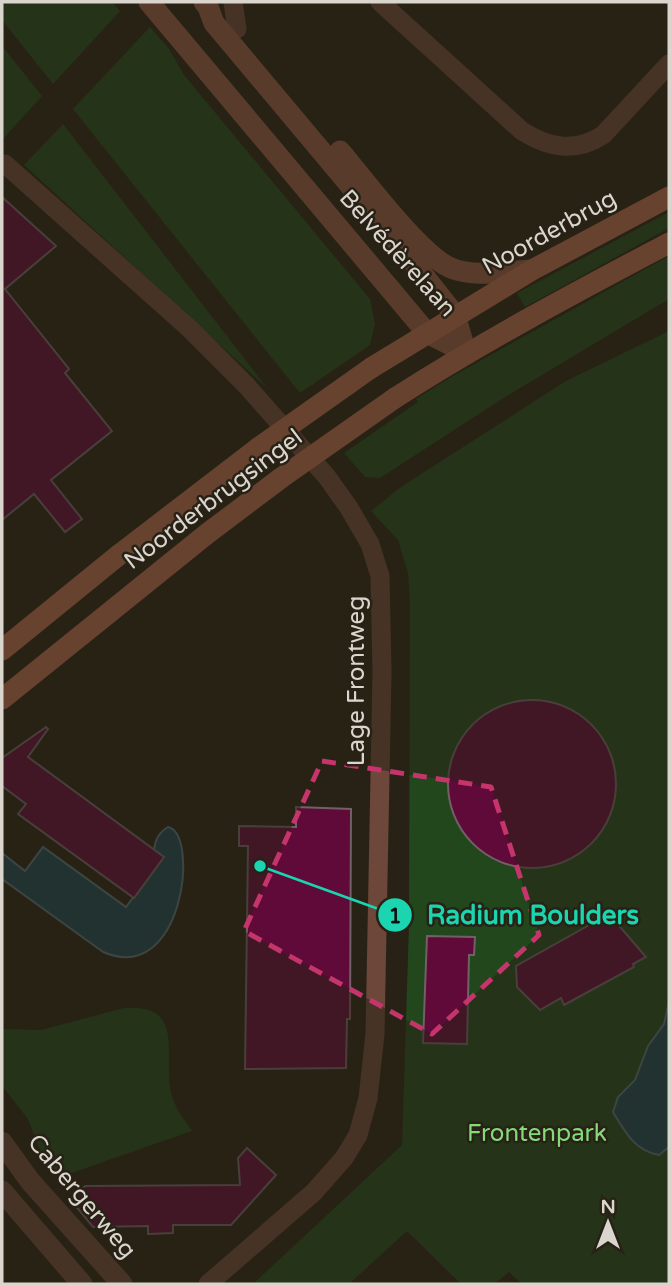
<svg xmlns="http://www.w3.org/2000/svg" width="671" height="1286" font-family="'Varela Round',sans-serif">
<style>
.green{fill:#22471d}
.water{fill:#1c4551;stroke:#557076;stroke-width:2}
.building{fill:#600a39;stroke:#716167;stroke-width:2}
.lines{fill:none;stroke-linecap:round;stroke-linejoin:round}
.minor{stroke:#6c473a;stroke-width:19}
.tertiary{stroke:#6c473a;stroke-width:21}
.secondary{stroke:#955a46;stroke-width:21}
.primary{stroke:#b4684e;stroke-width:21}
.primary-bridge{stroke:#b4684e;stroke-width:21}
.marked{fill:none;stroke:#c6346c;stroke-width:5;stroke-dasharray:14 9;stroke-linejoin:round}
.labels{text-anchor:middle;stroke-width:5;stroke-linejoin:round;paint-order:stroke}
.street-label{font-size:24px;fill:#dad5cd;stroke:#282216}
.park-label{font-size:24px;fill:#84d979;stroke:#282216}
.leader{fill:none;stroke:#1bd5b1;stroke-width:2.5}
.callout-dot{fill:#1bd5b1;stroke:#282216;stroke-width:2.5}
.mark-label{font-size:21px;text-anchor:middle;font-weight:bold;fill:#111}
.callout-label{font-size:26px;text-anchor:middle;font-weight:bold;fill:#1bd5b1;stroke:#282216;stroke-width:5;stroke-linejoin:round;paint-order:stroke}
</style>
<rect width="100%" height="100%" fill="#282216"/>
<g class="green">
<polygon points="2,2 112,2 120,11 53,84 2,20"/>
<polygon points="150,27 169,49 184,75 370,299 375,324 370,345 300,393 73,109"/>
<polygon points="2,46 42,96 2,140"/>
<polygon points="63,124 268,389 24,165"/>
<polygon points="669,212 669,228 525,307 517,293"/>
<polygon points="669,256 669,299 505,397 380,478 365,477 344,453 418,402 416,399 451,377"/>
<polygon points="669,331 669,1284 522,1284 509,1272 494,1284 461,1284 407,1231 349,1284 253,1284 402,1145 409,926 410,604 408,573 398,540 371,511 401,487 566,381"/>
<path d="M 124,1008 C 183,1003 165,1050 170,1087 C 172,1104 182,1117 192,1131 L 57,1178 L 44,1161 L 28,1119 L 2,1086 L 2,1029 L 41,1030 Z"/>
</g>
<g class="water">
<path d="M 168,827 C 200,834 183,987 103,952 L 2,879 L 2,853 L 25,871 L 43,847 L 126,907 L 163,857 L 154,850 C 155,840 159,832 168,827 Z"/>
<path d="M 669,1002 L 669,1147 L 659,1155 C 635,1151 625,1132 613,1112 L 618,1097 L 635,1080 L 648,1046 L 664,1024 Z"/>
</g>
<g class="building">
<polygon points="2,197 56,246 5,289 69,369 65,373 112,431 51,480 82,519 65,532 34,494 2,520"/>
<circle cx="532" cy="784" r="84"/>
<polygon points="46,727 48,729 28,757 164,857 134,898 18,814 26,804 2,786 2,758"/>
<polygon points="296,807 351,809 350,1019 347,1019 346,1068 245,1069 248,846 239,846 239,826 296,827"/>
<polygon points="609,914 646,957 633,964 634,967 564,1005 561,998 540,1010 517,987 516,966"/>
<polygon points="427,936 475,937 474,955 469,955 467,1044 423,1043"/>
<polygon points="247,1148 276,1175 231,1225 173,1225 173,1233 148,1234 148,1226 93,1227 70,1199 85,1186 240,1185 238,1158"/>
</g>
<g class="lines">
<g class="minor">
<polyline points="233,2 237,29"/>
<path d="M 380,2 L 522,131 C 549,148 575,153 603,135 L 669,64"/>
<polyline points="2,166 5,164 190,329 246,385 327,477 349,508 370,544 380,576 382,672 375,1034 368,1098 358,1135 344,1158 314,1192 208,1284"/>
</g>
<g class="tertiary">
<polyline points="2,1142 30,1181 122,1284"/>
<polyline points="2,1191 82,1284"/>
</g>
<g class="secondary">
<polyline points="149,2 427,333 466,353"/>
<polyline points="204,2 208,7 214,23 390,233 455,315 466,353"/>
<path d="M 340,151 C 364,179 421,256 451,268 C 475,278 507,271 532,270"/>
</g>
<g class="primary">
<polyline points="371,368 532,270 669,197"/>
<path d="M 395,398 C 484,341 576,292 669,243"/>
<polyline points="2,650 120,554 258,448"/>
<polyline points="2,699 208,533 281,478"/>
</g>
<g class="primary-bridge">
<polyline points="258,448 371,368"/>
<polyline points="281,478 395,398"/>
</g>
</g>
<path d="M0 0H671V1286H0ZM 322,761 L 491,787 L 539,935 L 432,1034 L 244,931 Z" fill="#282216" fill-opacity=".55" fill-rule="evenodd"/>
<path class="marked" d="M 322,761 L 491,787 L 539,935 L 432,1034 L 244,931 Z"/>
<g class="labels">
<g class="street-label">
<text transform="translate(549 232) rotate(-29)" y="8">Noorderbrug</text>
<text transform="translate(398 253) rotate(48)" y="8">Belvédèrelaan</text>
<text transform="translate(213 499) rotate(-37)" y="8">Noorderbrugsingel</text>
<text transform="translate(356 681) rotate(-90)" y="8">Lage Frontweg</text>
<text transform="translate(82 1196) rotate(50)" y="8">Cabergerweg</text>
</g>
<g class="park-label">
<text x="537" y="1141">Frontenpark</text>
</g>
</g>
<path class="leader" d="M260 866L395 915"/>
<g class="callout-dot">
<circle cx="260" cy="866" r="7"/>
<circle cx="395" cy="915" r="18"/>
</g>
<g class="mark-label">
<text x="395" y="923">1</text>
</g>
<g class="callout-label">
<text x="533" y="924">Radium Boulders</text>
</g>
<rect width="671" height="1286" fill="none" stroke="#dad5cd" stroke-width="7"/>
<g transform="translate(608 1223)" stroke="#282216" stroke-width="5" paint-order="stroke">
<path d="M0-5L12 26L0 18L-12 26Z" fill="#dad5cd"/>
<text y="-10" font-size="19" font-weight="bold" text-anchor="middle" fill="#dad5cd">N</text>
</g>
</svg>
